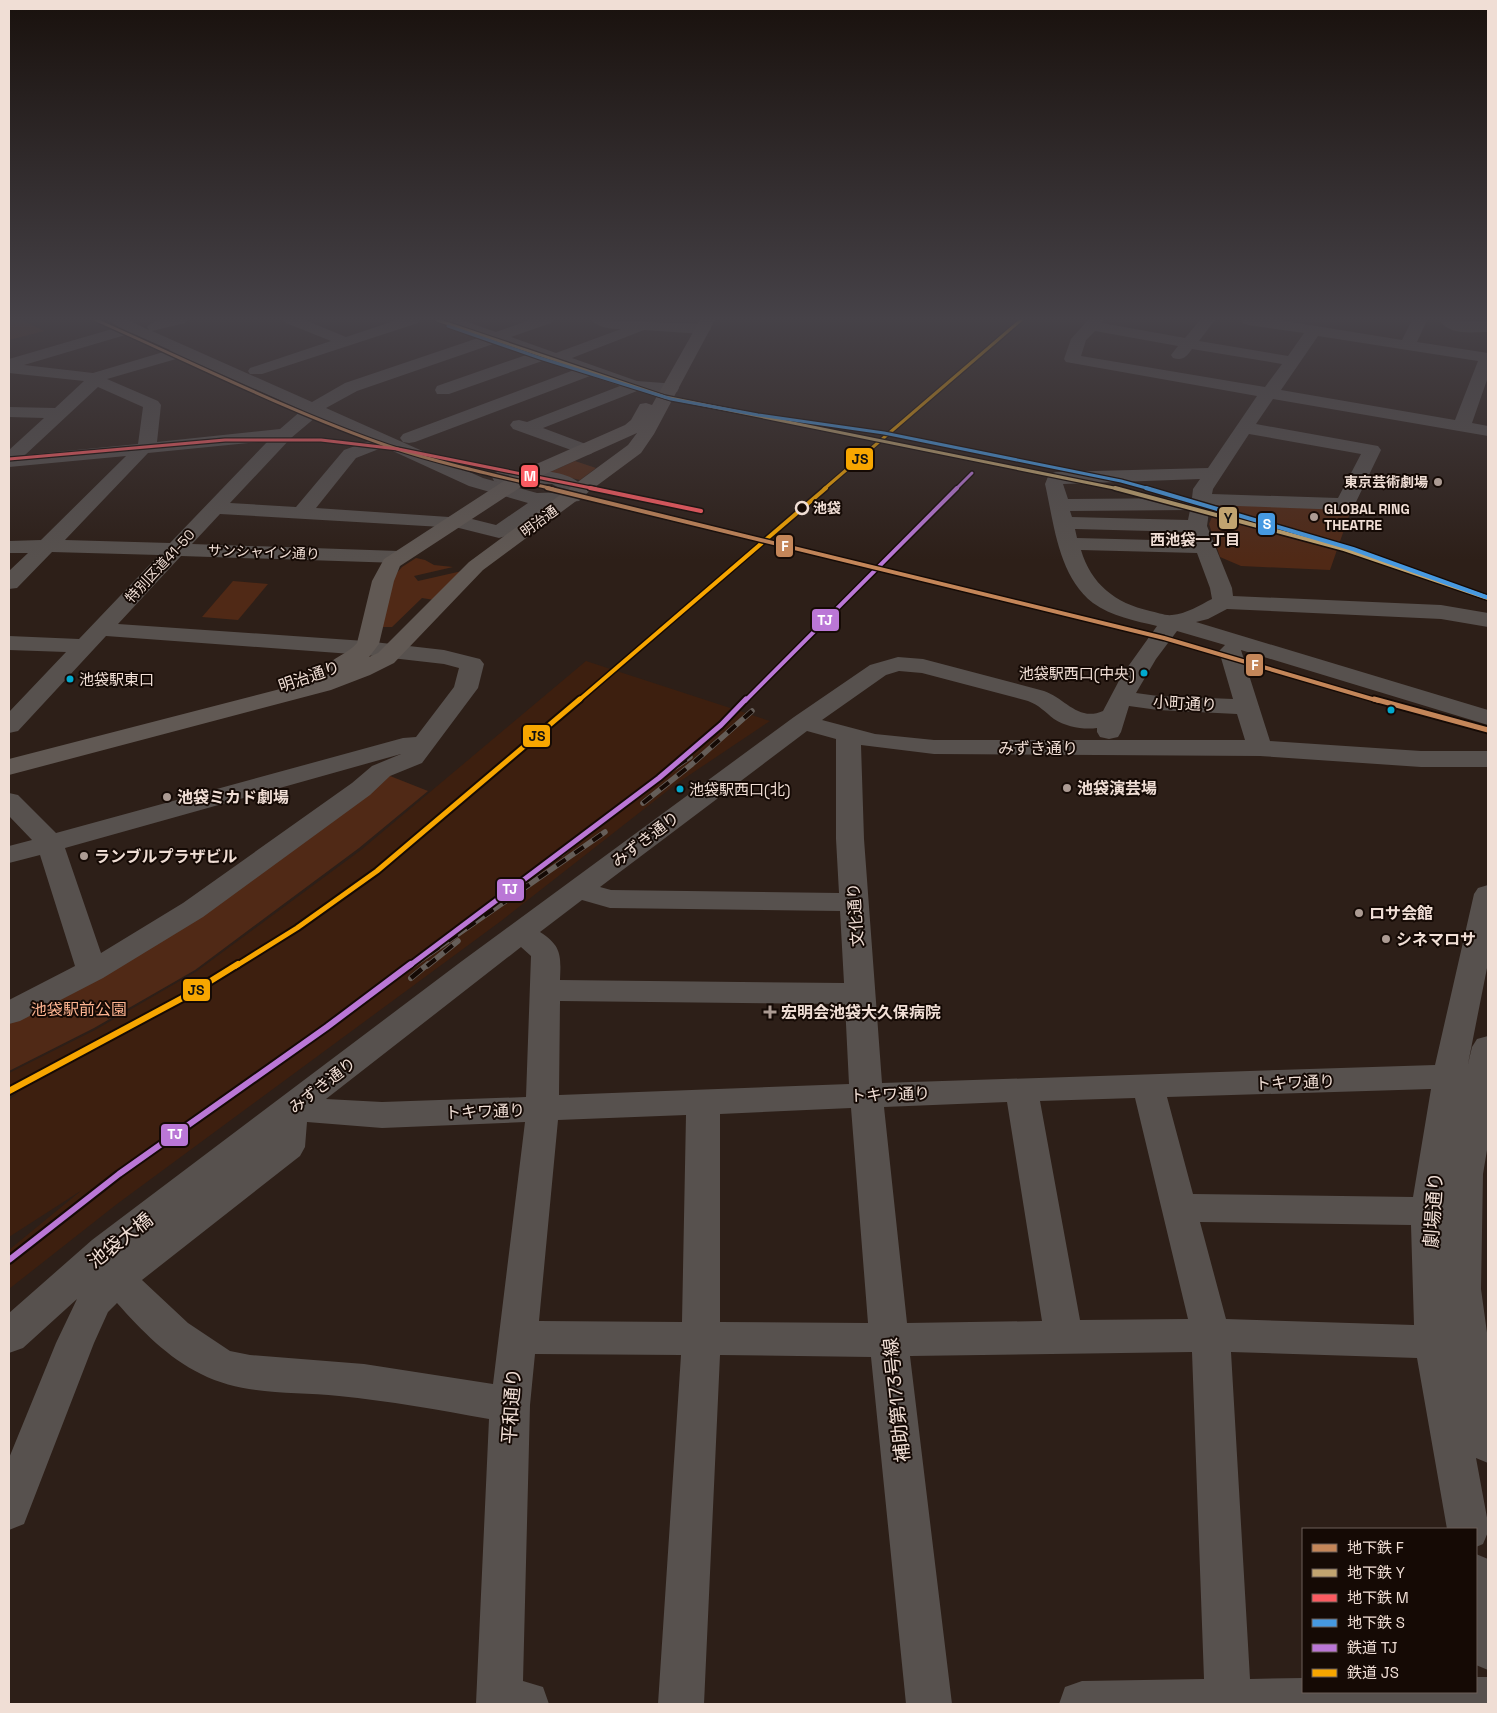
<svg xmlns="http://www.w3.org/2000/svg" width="1497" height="1713" font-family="'Space Grotesk','Noto Sans JP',sans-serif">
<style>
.built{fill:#3d1f0f}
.green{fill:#502916}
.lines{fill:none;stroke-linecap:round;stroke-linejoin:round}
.minor{fill:#57514e;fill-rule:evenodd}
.major{fill:#615954;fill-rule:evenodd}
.rail-far1-casing{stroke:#655e59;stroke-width:5.5}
.rail-casing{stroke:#655e59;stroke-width:6}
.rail-far1{stroke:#150a05;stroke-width:4;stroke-dasharray:11;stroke-linecap:butt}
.rail{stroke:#150a05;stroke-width:4.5;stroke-dasharray:14;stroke-linecap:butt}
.rail-1-far3-casing{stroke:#150a05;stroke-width:5.5}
.rail-1-far2-casing{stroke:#150a05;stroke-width:7}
.rail-1-far1-casing{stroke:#150a05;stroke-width:9}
.rail-1-casing{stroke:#150a05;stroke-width:10}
.rail-2-far3-casing{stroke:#150a05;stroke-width:5.5}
.rail-2-far2-casing{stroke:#150a05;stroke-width:7}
.rail-2-far1-casing{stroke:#150a05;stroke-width:9}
.rail-2-casing{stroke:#150a05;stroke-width:10}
.rail-1-far3{stroke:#ba77d6;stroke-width:3}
.rail-1-far2{stroke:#ba77d6;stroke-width:4}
.rail-1-far1{stroke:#ba77d6;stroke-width:5}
.rail-1{stroke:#ba77d6;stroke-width:6}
.rail-2-far3{stroke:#f7a600;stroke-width:3}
.rail-2-far2{stroke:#f7a600;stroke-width:4}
.rail-2-far1{stroke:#f7a600;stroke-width:5}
.rail-2{stroke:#f7a600;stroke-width:6}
.metro-1-far2-casing{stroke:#150a05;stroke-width:5.5}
.metro-1-far1-casing{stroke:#150a05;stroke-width:7}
.metro-1-casing{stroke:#150a05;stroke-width:9}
.metro-2-far1-casing{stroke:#150a05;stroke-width:5.5}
.metro-2-casing{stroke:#150a05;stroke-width:7}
.metro-3-far1-casing{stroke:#150a05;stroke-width:5.5}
.metro-3-casing{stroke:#150a05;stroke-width:7}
.metro-4-far1-casing{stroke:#150a05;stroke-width:5.5}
.metro-4-casing{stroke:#150a05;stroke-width:7}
.metro-1-far2{stroke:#c48659;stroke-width:3}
.metro-1-far1{stroke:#c48659;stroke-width:4}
.metro-1{stroke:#c48659;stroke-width:5}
.metro-2-far1{stroke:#c1a470;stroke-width:3}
.metro-2{stroke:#c1a470;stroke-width:4}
.metro-3-far1{stroke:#fb5b61;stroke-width:3}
.metro-3{stroke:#fb5b61;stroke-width:4}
.metro-4-far1{stroke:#4699e1;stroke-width:3}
.metro-4{stroke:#4699e1;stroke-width:4}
.poi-dot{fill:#ac9b93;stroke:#150a05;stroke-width:2}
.stop-dot{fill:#150a05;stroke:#f0ded5;stroke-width:2.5}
.bus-dot{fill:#00a9ce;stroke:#150a05;stroke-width:2}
.labels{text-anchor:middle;stroke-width:4;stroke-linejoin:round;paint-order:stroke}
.far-poi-label{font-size:14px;font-weight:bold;fill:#f0ded5;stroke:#150a05;text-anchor:end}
.far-stop-label{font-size:14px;font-weight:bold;fill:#f0ded5;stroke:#150a05;text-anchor:start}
.far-street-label{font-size:14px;fill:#f0ded5;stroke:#150a05}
.far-neighbourhood-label{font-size:15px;font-weight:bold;fill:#f0ded5;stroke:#150a05}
.bus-label{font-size:15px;fill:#f0ded5;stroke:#150a05;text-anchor:start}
.street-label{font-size:16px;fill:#f0ded5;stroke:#150a05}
.poi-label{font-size:16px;font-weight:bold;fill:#f0ded5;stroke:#150a05;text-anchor:start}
.park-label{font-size:16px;fill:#feb491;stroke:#150a05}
.near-street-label{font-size:19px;fill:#f0ded5;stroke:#150a05}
.line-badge{stroke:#150a05;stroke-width:2}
.badge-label{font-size:14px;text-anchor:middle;font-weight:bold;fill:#fff}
.pale-badge-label{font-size:14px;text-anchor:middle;font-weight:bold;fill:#111}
</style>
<rect width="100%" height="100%" fill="#2d1f18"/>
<polygon class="built" points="586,661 770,721 676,784 501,921 117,1204 9,1289 9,1250 82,1190 9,1237 9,1100 18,1093 9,1097 9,1073 95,1030 197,971 361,850"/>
<g class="green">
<polygon points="9,320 22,320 44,331 9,340"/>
<polygon points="575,461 596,468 580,480 548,473"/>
<polygon points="1218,502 1352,507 1330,570 1241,566 1220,557 1209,524"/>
<polygon points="416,558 425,560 434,565 453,567 414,576 418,581 462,571 434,600 422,598 392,627 382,627 394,576 402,567"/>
<polygon points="233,581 268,584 238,620 202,617"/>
<polygon points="385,774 428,791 359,848 195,970 94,1028 9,1071 9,1018 93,975"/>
</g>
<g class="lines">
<g class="minor">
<path d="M 108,320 L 128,320 L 149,330 L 147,327 C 155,317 176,320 187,320 L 185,323 L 152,331 L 312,402 L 345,383 L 481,337 L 441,323 L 439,320 L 462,320 L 496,332 L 530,320 L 553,320 L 551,323 L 511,337 L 556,353 L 621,329 C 611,329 598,328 592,320 L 703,324 L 708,326 L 711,329 L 708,332 L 703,334 L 644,330 L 572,358 L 637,381 L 677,384 L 679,388 L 677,392 L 671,393 L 637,391 L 543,428 L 591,446 L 594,450 L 591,454 L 585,455 L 513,429 L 510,425 L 513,421 L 519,420 L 527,422 L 620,386 L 590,376 L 415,442 L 409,443 L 403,442 L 400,438 L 403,434 L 574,370 L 545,360 L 449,394 L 437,394 L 435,390 L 437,386 L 529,354 L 496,343 L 357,391 L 326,408 L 483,478 L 537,493 L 566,492 L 552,484 L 501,483 L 494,481 L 492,477 L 494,473 L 501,471 C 530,473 568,464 588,492 L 579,501 L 552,504 L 506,536 L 499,538 L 459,528 L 220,514 L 192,544 L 399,551 L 406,553 L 409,557 L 406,561 L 399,563 L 181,556 L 118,624 L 365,641 L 444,650 L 480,659 L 484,664 L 478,688 L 422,763 L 390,776 L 370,795 L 203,917 L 103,978 L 20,1021 L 9,1024 L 9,1000 L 75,966 L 40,855 L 9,863 L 9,846 L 32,840 L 9,816 L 9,793 L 18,795 L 56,833 L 403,738 L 416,737 L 454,687 L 459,668 L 444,664 L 365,655 L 106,636 L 18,731 L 9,733 L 9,712 L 66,652 L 9,650 L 9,636 L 79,639 L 159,555 L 52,552 L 17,588 L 9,589 L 9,571 L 28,553 L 9,553 L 9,541 L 41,540 L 126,456 L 9,467 L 9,450 L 44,418 L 9,417 L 9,407 L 55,408 L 84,381 L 9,373 L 9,359 L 119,327 ZM 132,333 L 170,350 L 93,373 L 24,365 ZM 183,357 L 302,410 L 280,429 L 157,442 L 161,405 L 158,401 L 107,379 ZM 98,387 L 143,407 L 138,444 L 25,455 ZM 316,417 L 369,441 L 344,450 L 296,507 L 230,503 L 291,438 ZM 268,441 L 170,543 L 65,540 L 148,453 ZM 384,447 L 469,486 L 528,503 L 496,525 L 456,515 L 449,517 L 316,508 L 356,458 ZM 401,754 L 372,766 L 352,783 L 183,903 L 101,953 L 65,848 Z"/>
<polygon points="284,320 305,320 346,337 397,320 420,320 418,323 262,374 250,374 248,371 250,368 331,341 286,323"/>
<path d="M 1088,320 L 1104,320 L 1102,323 L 1185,338 L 1200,320 L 1215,320 L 1199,341 L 1288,356 L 1304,333 L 1248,325 L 1243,323 L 1241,320 L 1279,320 L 1402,340 L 1412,320 L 1427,320 L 1417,342 L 1488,353 L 1488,377 L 1472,423 L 1488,426 L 1488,436 L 1273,399 L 1256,424 L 1378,446 L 1381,450 L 1355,504 L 1352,508 L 1345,510 L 1210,505 L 1207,526 L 1232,588 L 1233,596 L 1441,605 L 1488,613 L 1488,627 L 1441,619 L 1227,609 L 1208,619 L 1196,622 L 1488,710 L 1488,725 L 1241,650 L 1270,741 L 1421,751 L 1488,751 L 1488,767 L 1421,767 L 1260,756 L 934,754 L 861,745 L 864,839 L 882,1083 L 1435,1065 L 1474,894 L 1478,888 L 1488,885 L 1488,963 L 1468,1064 L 1472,1047 L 1477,1039 L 1488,1036 L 1488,1144 L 1483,1174 L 1481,1289 L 1488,1340 L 1488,1463 L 1476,1458 L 1488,1523 L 1488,1532 L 1483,1544 L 1476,1547 L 1476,1529 L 1447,1529 L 1417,1358 L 1231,1352 L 1250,1679 L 1303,1678 L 1303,1692 L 1476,1692 L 1476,1677 L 1488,1677 L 1488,1704 L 1059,1704 L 1065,1687 L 1082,1681 L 1204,1679 L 1192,1352 L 910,1356 L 952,1704 L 906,1704 L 871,1357 L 720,1355 L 704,1704 L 658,1704 L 681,1355 L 535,1354 L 530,1405 L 523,1681 L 543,1687 L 549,1704 L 476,1704 L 489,1419 C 439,1410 389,1401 339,1396 C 292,1391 244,1396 201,1374 C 168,1358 141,1330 117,1303 L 108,1312 L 94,1343 L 24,1524 L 9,1530 L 9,1458 L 56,1343 L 77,1299 L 23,1348 L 9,1353 L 9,1313 L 92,1240 L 462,961 L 794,717 L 870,665 L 898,657 L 923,659 L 1044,691 C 1065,698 1078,722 1103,711 L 1122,675 L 1157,626 C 1136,621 1111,616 1093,603 C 1058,576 1054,523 1045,484 L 1049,474 L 1056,472 L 1208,468 L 1257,396 L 1066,362 L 1064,359 L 1071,339 ZM 1095,331 L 1178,346 L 1171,355 L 1173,358 C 1183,361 1186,357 1192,349 L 1282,364 L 1265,387 L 1081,356 L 1086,340 ZM 1318,336 L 1478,361 L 1455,420 L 1281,390 ZM 1249,434 L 1361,454 L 1338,498 L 1212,494 L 1213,489 ZM 1200,479 L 1193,489 L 1192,498 L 1068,499 L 1063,484 ZM 1190,510 L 1188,520 L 1072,517 L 1070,511 ZM 1075,529 L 1189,532 L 1193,541 L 1077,538 ZM 1081,550 L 1197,553 L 1210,588 L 1212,599 C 1200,605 1186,614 1172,615 C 1166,616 1156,612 1150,611 C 1115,603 1091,584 1081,550 ZM 1177,631 L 1225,645 L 1219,651 L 1233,699 L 1158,696 L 1136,693 L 1156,659 ZM 899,671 L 922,673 L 1028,701 C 1039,705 1045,712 1054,719 C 1066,727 1084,730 1097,728 L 1097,732 L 1100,737 L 1109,739 L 1118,737 L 1121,732 L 1129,706 L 1158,710 L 1237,714 L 1245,740 L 934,740 L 875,734 L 822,720 L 886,675 ZM 807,731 L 836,739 L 836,839 L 839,893 L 611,890 L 600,887 ZM 582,900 L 610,908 L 840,911 L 844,983 L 560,980 C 561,956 562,946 540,932 ZM 521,947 L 531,956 L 526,1097 L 382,1102 L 326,1099 ZM 560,1001 L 845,1004 L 849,1084 L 559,1095 ZM 1431,1089 L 1413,1197 L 1193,1194 L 1167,1097 ZM 1135,1098 L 1188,1319 L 1080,1320 L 1040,1101 ZM 1007,1102 L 1042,1321 L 907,1323 L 884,1107 ZM 851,1108 L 868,1323 L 720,1322 L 720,1114 ZM 686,1115 L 682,1322 L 539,1321 L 558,1120 ZM 307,1122 L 382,1128 L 525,1122 L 493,1384 L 364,1364 L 250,1355 L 230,1351 L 188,1323 L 142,1280 L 300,1156 L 305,1147 ZM 1200,1222 L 1411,1225 L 1414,1325 L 1226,1319 Z"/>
<path d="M 1439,320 L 1488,322 L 1488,332 C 1471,332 1450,336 1439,320 Z"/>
<polygon points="1476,1554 1488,1559 1488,1670 1476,1665"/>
</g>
<path class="major" d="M 700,320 L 715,320 L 654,434 L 641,453 L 483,570 L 394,663 L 370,675 L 331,690 L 9,775 L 9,759 L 315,680 L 329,674 L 324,669 C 332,657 348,654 357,643 L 372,581 L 384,559 L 516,473 L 625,425 L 631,420 L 640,404 L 646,403 L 652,405 ZM 637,433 L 628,445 L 469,562 L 378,653 L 369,657 L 379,644 L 394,581 L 400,566 L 530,481 Z"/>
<defs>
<g id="rail-far1">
<polyline points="659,778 690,757"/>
<polyline points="643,803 692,764 752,711"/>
<polyline points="561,854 594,827"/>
<polyline points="412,966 605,832"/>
<polyline points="427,966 458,941"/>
</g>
<g id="rail">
<polyline points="401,973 414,964"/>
<polyline points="411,978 428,964"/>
</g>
</defs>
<use href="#rail-far1" class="rail-far1-casing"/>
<use href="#rail" class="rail-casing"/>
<use href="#rail-far1" class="rail-far1"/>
<use href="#rail" class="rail"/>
<defs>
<polyline id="rail-1-far3" points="956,489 972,473"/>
<polyline id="rail-1-far2" points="745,701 957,488"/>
<polyline id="rail-1-far1" points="409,966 659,778 721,725 746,699"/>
<polyline id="rail-1" points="9,1260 119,1174 327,1027 411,964"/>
<polyline id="rail-2-far3" points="824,489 1021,320"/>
<polyline id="rail-2-far2" points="578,701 826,488"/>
<polyline id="rail-2-far1" points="236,966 297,928 377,871 580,699"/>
<polyline id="rail-2" points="9,1091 188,995 238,964"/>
</defs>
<use href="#rail-1-far3" class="rail-1-far3-casing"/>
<use href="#rail-1-far2" class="rail-1-far2-casing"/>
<use href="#rail-1-far1" class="rail-1-far1-casing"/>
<use href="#rail-1" class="rail-1-casing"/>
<use href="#rail-2-far3" class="rail-2-far3-casing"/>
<use href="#rail-2-far2" class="rail-2-far2-casing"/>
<use href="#rail-2-far1" class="rail-2-far1-casing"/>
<use href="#rail-2" class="rail-2-casing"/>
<use href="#rail-1-far3" class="rail-1-far3"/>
<use href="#rail-1-far2" class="rail-1-far2"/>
<use href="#rail-1-far1" class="rail-1-far1"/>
<use href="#rail-1" class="rail-1"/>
<use href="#rail-2-far3" class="rail-2-far3"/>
<use href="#rail-2-far2" class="rail-2-far2"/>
<use href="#rail-2-far1" class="rail-2-far1"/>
<use href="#rail-2" class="rail-2"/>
<defs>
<path id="metro-1-far2" d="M 96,320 C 191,362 290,412 388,446 C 442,464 498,476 553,489"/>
<polyline id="metro-1-far1" points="547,488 1164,638 1379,701"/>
<polyline id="metro-1" points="1374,699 1488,730"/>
<polyline id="metro-2-far1" points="437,320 665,397 1119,489"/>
<polyline id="metro-2" points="1115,488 1344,549 1488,598"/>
<polyline id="metro-3-far1" points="9,459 225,440 321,440 398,449 596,489"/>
<polyline id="metro-3" points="590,488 701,511"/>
<polyline id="metro-4-far1" points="448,326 540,358 671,399 758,415 884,433 1121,481 1150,489"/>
<polyline id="metro-4" points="1146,488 1353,549 1486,597"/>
</defs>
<use href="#metro-1-far2" class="metro-1-far2-casing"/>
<use href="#metro-1-far1" class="metro-1-far1-casing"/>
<use href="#metro-1" class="metro-1-casing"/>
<use href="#metro-2-far1" class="metro-2-far1-casing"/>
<use href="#metro-2" class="metro-2-casing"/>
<use href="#metro-3-far1" class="metro-3-far1-casing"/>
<use href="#metro-3" class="metro-3-casing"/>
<use href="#metro-4-far1" class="metro-4-far1-casing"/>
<use href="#metro-4" class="metro-4-casing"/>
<use href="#metro-1-far2" class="metro-1-far2"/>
<use href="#metro-1-far1" class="metro-1-far1"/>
<use href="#metro-1" class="metro-1"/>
<use href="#metro-2-far1" class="metro-2-far1"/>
<use href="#metro-2" class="metro-2"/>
<use href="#metro-3-far1" class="metro-3-far1"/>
<use href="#metro-3" class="metro-3"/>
<use href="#metro-4-far1" class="metro-4-far1"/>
<use href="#metro-4" class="metro-4"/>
</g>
<linearGradient id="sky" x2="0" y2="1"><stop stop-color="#19110d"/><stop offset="0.57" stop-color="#464248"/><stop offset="1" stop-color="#464248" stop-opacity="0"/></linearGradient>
<rect width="1497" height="560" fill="url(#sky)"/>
<g class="poi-dot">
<circle cx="1438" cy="482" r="5"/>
<circle cx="1314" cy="517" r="5"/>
<circle cx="1067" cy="788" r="5"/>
<circle cx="167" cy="797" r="5"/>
<circle cx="84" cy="856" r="5"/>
<circle cx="1359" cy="913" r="5"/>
<circle cx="1386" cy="939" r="5"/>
<path d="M767.5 1004.5h5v5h5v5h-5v5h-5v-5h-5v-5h5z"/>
</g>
<circle class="stop-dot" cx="802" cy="508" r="6"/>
<g class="bus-dot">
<circle cx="1144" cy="673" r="4.5"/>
<circle cx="70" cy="679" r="4.5"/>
<circle cx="1391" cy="710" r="4.5"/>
<circle cx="680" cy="789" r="4.5"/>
</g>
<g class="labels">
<g class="far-poi-label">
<text x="1428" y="487">東京芸術劇場</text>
<text x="1324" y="514" text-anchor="start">GLOBAL RING<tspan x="1324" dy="16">THEATRE</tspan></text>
</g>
<g class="far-stop-label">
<text x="813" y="513">池袋</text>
</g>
<g class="far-street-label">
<text transform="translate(539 521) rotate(-36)" y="5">明治通</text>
<text transform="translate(264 552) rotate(2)" y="5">サンシャイン通り</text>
<text transform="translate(160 566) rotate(-47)" y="5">特別区道41-50</text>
</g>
<g class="far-neighbourhood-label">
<text x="1195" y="545">西池袋一丁目</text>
</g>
<g class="bus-label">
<text x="1135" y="679" text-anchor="end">池袋駅西口(中央)</text>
<text x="79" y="685">池袋駅東口</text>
<text x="689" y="795">池袋駅西口(北)</text>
</g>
<g class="street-label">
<text transform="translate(309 676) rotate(-19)" y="6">明治通り</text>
<text transform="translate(1185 703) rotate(3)" y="6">小町通り</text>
<text x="1038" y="754">みずき通り</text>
<text transform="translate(645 839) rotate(-37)" y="6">みずき通り</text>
<text transform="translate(855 915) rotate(-94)" y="6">文化通り</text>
<text transform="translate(1295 1082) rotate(-2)" y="6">トキワ通り</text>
<text transform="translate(322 1085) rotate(-38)" y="6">みずき通り</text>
<text transform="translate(890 1094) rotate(-2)" y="6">トキワ通り</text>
<text transform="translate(485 1111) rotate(-2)" y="6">トキワ通り</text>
</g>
<g class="poi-label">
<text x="1077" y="794">池袋演芸場</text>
<text x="177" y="803">池袋ミカド劇場</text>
<text x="94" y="862">ランブルプラザビル</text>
<text x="1369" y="919">ロサ会館</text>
<text x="1396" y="945">シネマロサ</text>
<text x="781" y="1018">宏明会池袋大久保病院</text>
</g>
<g class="park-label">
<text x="79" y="1015">池袋駅前公園</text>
</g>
<g class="near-street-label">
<text transform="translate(1433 1210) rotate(-86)" y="7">劇場通り</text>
<text transform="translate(120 1240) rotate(-38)" y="7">池袋大橋</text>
<text transform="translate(896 1400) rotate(-96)" y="7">補助第173号線</text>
<text transform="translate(511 1406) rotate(-86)" y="7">平和通り</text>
</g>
</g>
<g class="line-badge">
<rect x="845" y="447" width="29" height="24" rx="5" fill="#f7a600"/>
<rect x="520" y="464" width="19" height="24" rx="5" fill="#fb5b61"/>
<rect x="1218" y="506" width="20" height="24" rx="5" fill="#c1a470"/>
<rect x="1257" y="512" width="19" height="24" rx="5" fill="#4699e1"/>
<rect x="775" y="534" width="19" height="24" rx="5" fill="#c48659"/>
<rect x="811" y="608" width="29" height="24" rx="5" fill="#ba77d6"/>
<rect x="1245" y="653" width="19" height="24" rx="5" fill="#c48659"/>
<rect x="522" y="724" width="29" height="24" rx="5" fill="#f7a600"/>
<rect x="496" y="878" width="29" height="24" rx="5" fill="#ba77d6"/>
<rect x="182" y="978" width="29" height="24" rx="5" fill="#f7a600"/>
<rect x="160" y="1123" width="29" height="24" rx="5" fill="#ba77d6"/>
</g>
<g class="badge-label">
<text x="530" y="481">M</text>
<text x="1267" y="529">S</text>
<text x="785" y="551">F</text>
<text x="825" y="625">TJ</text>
<text x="1255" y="670">F</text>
<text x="510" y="894">TJ</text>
<text x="175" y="1139">TJ</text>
</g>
<g class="pale-badge-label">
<text x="860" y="464">JS</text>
<text x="1228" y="523">Y</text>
<text x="537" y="741">JS</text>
<text x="196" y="995">JS</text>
</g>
<rect width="1497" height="1713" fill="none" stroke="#f0ded5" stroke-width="20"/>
<rect x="1302" y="1528" width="175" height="165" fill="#150a05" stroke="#6d5f58"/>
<rect x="1312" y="1544" width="25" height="8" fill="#c48659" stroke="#6d5f58"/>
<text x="1347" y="1553" font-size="15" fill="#f0ded5">地下鉄 F</text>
<rect x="1312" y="1569" width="25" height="8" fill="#c1a470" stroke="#6d5f58"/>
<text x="1347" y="1578" font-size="15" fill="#f0ded5">地下鉄 Y</text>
<rect x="1312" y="1594" width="25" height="8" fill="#fb5b61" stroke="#6d5f58"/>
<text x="1347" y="1603" font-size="15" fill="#f0ded5">地下鉄 M</text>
<rect x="1312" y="1619" width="25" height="8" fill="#4699e1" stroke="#6d5f58"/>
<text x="1347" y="1628" font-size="15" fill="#f0ded5">地下鉄 S</text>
<rect x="1312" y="1644" width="25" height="8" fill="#ba77d6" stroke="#6d5f58"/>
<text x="1347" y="1653" font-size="15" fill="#f0ded5">鉄道 TJ</text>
<rect x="1312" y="1669" width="25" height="8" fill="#f7a600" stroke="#6d5f58"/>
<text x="1347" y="1678" font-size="15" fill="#f0ded5">鉄道 JS</text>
</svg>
